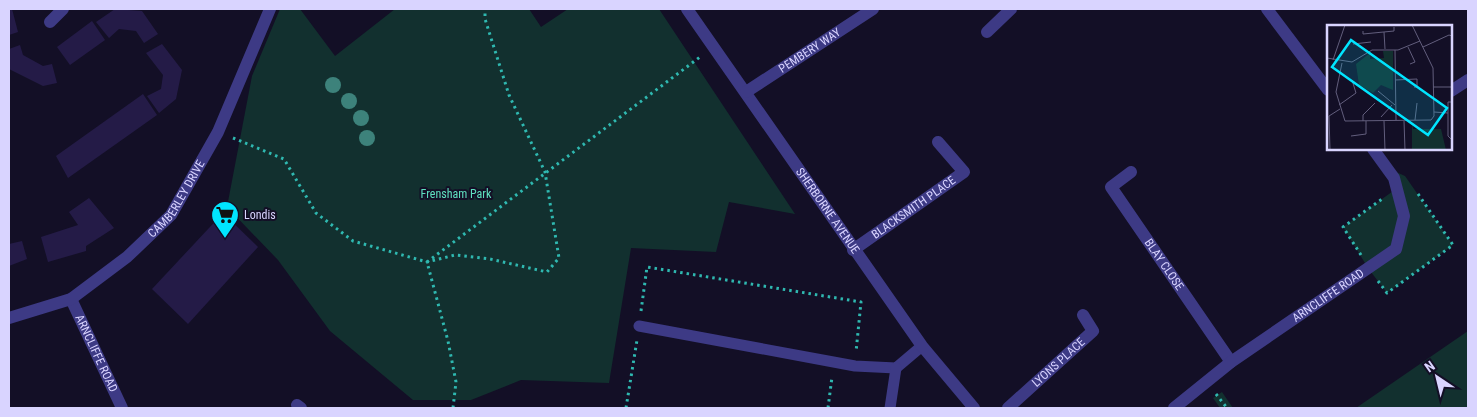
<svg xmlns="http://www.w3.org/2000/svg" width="1477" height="417" font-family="'Roboto Condensed',sans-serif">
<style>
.green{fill:#12302f}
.building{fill:#241b47}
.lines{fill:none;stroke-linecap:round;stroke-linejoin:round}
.path{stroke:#2fb8b0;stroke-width:3;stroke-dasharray:2.5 4;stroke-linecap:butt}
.service{stroke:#3d3a85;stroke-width:11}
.minor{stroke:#3d3a85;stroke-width:12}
.tree{fill:#3d827b}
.labels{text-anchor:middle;stroke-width:4;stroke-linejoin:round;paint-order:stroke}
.street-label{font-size:12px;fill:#d9d4ff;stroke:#130f26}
.park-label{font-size:12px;fill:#5fe0c0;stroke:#130f26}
.poi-label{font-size:12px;fill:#d9d4ff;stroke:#130f26;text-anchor:start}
.inset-road{fill:none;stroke:#625e7d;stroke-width:1}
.view{fill:#00e5ff;fill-opacity:0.15;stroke:#00e5ff;stroke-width:2.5}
.inset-edge{fill:none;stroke:#d9d4ff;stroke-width:2.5}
</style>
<rect width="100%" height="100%" fill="#130f26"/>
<g class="green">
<polygon points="280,9 300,9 335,56 395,9 529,9 541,27 568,9 659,9 795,214 729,202 716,252 631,248 609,383 521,380 471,400 413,400 330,331 278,260 227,207 252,76"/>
<polygon points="1385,167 1405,176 1453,245 1387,293 1368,268 1343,227 1396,189"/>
<polygon points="1468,331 1468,408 1356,408"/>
<polygon points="1222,392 1233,408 1220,408 1213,398"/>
</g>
<g class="building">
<polygon points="9,9 12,9 18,32 9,35"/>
<polygon points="115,9 142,11 158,34 144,43 136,31 119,29 109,38 96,22"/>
<polygon points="92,21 105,40 70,65 57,47"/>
<polygon points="162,44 182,70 176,99 159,113 147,96 161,89 163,75 146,53"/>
<polygon points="20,45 23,55 43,66 52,64 57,83 43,86 9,69 9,49"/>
<polygon points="143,94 157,115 68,178 56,156"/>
<polygon points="89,198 114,228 86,246 86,251 48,262 41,237 78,225 69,212"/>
<polygon points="223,213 258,247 188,324 152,289"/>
<polygon points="22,241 27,259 9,266 9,244"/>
</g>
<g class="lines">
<g class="path">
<polyline points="233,138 284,159 316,213 353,241 427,262 455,255 490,259 547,272 559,258 545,172 509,95 485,19 485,9"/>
<polyline points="1361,255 1343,227 1382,199"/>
<polyline points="1378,281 1387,293 1453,245 1416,191"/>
<polyline points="641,311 647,267 861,302 856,352"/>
<polyline points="1216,394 1227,408"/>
<polyline points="453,408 456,382 448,341 427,262 700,57"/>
<polyline points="626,408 637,340"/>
<polyline points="828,408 832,377"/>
</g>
<g class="service">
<polyline points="639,326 855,366 896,368 922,346"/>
<polyline points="890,408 896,368"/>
</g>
<g class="minor">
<path id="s1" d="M 687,9 L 922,346 L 974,408"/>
<polyline points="1267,9 1328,90"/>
<polyline points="50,22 63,9"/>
<polyline points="987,32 1011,9"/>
<polyline points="1451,91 1468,80"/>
<path id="s2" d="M 746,92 L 873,9"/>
<path id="s3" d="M 1131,172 L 1111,187 L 1231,362"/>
<path id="s4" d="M 853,250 L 964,172 L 938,142"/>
<path id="s5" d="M 71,299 L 122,408"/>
<path id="s6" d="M 9,318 L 71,299 L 127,257 L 171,215 L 218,132 L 270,9"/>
<polyline points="297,405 301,408"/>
<path id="s7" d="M 1008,408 L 1093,331 L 1083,315"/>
<path id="s8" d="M 1174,408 L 1231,362 L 1396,249 L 1404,216 L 1394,178 L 1373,149"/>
</g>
</g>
<g class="tree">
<circle cx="333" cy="85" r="8"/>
<circle cx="349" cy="101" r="8"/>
<circle cx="361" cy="118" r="8"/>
<circle cx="367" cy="138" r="8"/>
</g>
<defs>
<symbol id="supermarket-pin" viewBox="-11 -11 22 30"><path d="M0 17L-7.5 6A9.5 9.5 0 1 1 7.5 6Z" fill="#00e5ff" stroke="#130f26"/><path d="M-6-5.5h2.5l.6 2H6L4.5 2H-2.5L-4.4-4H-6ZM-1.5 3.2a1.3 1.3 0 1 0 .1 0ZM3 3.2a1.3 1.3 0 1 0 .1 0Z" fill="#111"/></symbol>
</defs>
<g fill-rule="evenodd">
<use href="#supermarket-pin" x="209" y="199" width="32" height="43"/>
</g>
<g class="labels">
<g class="street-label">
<text dy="4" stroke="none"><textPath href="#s2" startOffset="76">PEMBERY WAY</textPath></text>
<text dy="4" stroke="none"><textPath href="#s6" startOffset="212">CAMBERLEY DRIVE</textPath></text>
<text dy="4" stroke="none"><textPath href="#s4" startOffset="74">BLACKSMITH PLACE</textPath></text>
<text dy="4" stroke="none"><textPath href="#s1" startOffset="246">SHERBORNE AVENUE</textPath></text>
<text dy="4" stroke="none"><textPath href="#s3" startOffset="119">BLAY CLOSE</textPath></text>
<text dy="4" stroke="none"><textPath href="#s8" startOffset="191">ARNCLIFFE ROAD</textPath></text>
<text dy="4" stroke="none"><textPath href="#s5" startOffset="60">ARNCLIFFE ROAD</textPath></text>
<text dy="4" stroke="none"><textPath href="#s7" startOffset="68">LYONS PLACE</textPath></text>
</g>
<g class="park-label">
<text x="456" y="198">Frensham Park</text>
</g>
<g class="poi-label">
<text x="244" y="219">Londis</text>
</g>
</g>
<g transform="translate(1327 25)">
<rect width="125" height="125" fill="#130f26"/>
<path d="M 56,26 L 66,26 L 66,65 L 54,60 L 46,68 L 32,60 L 29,39 L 43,28 L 43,34 L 57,33 ZM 85,97 L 86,104 L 114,104 L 119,125 L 85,125 Z" fill="#12302f"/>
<path class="inset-road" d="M 36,6 L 36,9 L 67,6 L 67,2M 57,7 L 58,24M 26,19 L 44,17M 81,22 L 88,37 L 83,39M 96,22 L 122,10 L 125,11M 68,25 L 69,95M 0,33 L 25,37 L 45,25 L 71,25 L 93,16M 6,35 L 18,0M 15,38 L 9,67 L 18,96 L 104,95 L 107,91 L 106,43 L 85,0M 68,55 L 90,54 L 90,62 L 87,62M 106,62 L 125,62M 51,66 L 68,80M 12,80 L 29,68 L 25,55M 107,87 L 121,88 L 121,77 L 125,77M 121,88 L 121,111 L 125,115M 54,92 L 65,80M 88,95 L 90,78M 36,96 L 36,90 L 48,78M 57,96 L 58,125M 77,96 L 78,125M 24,111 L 39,109 L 39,96M 3,125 L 2,91 L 13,84"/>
<path class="view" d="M 24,15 L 120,83 L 101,110 L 5,42 Z"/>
<rect width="125" height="125" class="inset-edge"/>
</g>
<rect width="1477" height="417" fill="none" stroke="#d9d4ff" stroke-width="20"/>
<g transform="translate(1437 377) rotate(325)" stroke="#130f26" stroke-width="4" paint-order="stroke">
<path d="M0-4L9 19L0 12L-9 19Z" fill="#d9d4ff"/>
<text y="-8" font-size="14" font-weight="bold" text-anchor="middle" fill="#d9d4ff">N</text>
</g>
</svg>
